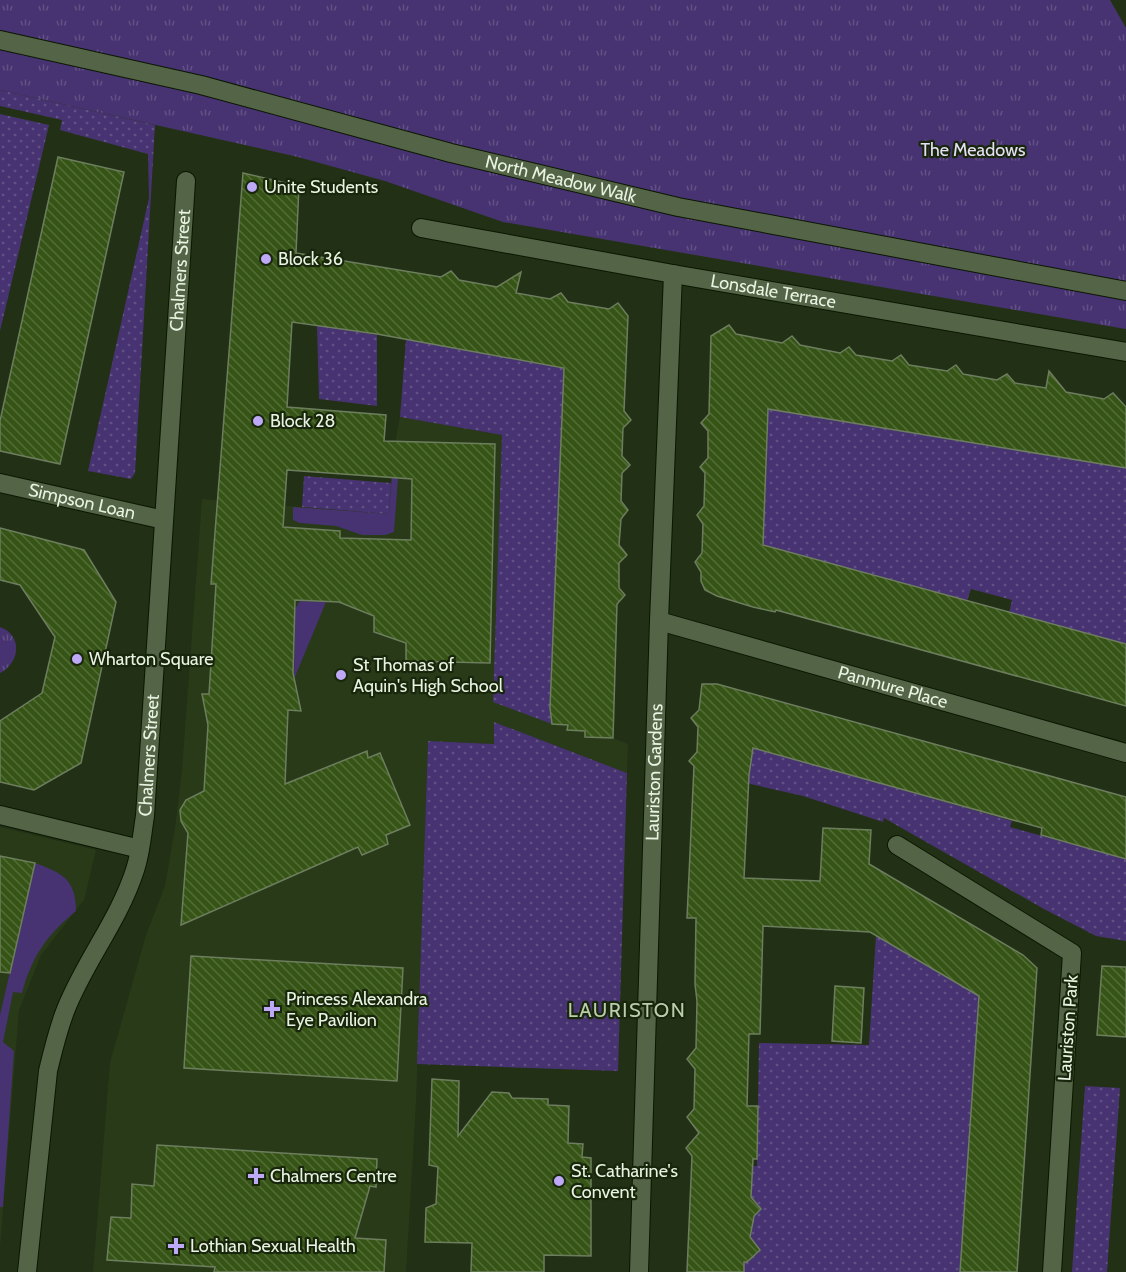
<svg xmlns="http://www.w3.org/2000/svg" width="1126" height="1272" font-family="Cabin,sans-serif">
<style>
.built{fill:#283a18}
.grass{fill:#473371}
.park{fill:url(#park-tufts)}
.garden{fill:url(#garden-dots)}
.building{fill:url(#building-back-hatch);stroke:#6d7e5f;stroke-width:1.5;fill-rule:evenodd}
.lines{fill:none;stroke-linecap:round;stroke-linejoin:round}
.minor-casing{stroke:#0b1701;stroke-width:20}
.minor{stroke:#546447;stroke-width:18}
.poi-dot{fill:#bda9f5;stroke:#18260b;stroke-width:2}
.labels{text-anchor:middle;stroke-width:4.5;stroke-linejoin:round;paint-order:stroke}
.park-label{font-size:18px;fill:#e5e0f6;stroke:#18260b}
.street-label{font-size:18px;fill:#e9f3e2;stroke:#18260b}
.poi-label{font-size:18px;fill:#e9f3e2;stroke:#18260b;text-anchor:start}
.neighbourhood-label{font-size:20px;letter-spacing:1.5px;fill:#bbcdac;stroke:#18260b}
</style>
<defs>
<pattern id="park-tufts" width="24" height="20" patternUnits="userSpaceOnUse" patternTransform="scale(1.5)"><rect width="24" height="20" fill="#473371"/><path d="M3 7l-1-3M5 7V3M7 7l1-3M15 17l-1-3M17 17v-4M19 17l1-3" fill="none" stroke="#625185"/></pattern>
<pattern id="garden-dots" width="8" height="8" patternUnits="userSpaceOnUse" patternTransform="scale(1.5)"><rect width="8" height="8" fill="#473371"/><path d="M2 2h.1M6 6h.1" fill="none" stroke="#625185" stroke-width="1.8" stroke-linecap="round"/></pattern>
<pattern id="building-back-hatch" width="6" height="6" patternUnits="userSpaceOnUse" patternTransform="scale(1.5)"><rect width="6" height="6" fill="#365415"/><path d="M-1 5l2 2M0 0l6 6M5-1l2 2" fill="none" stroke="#536d37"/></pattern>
</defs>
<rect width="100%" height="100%" fill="#223015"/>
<g class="built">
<polygon points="400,417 502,435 552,724 568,725 568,730 585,731 585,737 613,738 628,744 627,773 494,722 494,744 428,741 416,1102 406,1272 93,1272 110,1063 146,935 165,886 175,828 182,770 202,499 389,514 394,448"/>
<polygon points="0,827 96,850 84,900 41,955 19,1010 0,1248"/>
</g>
<g class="grass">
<polygon points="394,448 400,452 394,532 385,535 362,535 336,526 300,523 293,520 293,507 389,514"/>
<polygon points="300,601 326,602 294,679 295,609"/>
<path d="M 35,863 C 62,873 76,879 76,911 C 47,935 32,956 22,993 L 13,992 L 3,1042 L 14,1051 L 3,1207 L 0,1207 L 0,1015 Z"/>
</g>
<g class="park">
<polygon points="0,0 1110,0 1126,28 1126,329 503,222 385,181 298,157 0,90"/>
<path d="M 0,627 C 23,635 20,663 0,673 Z"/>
</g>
<g class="garden">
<polygon points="0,90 155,125 135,473 131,479 88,471 149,198 148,154 60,130 62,120 0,106"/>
<polygon points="0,114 49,125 0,331"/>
<polygon points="317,325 377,335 377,406 319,399"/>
<polygon points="406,339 573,370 552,724 493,702 502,435 400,417"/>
<polygon points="757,407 1126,468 1126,644 1009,613 1012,600 971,589 967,601 758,550 765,509 768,416"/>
<polygon points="304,476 391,483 389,514 302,507"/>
<polygon points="494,722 627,773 618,1071 417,1064 428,741 494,744"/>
<polygon points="752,747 1012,821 1010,827 1126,859 1126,941 1096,936 1044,909 884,818 883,822 803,796 746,783"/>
<path d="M 876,935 L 980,986 L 960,1272 L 744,1272 L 744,1262 L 749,1262 L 750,1259 L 756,1253 C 752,1244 746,1228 752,1218 C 755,1213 757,1212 758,1205 L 751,1199 L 753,1166 L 757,1166 L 759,1043 L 869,1045 Z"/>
<polygon points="1085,1086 1120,1088 1107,1272 1072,1272"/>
</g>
<g class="building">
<polygon points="58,157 124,172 60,464 0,451 0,421"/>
<path d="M 243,173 L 299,186 L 296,253 L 441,277 L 451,271 L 459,280 L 497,287 L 521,272 L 516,293 L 550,299 L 561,293 L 568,302 L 609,309 L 618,303 L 628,316 L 624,411 L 631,420 L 623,428 L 622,456 L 630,465 L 622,473 L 621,501 L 628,510 L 621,519 L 619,545 L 627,555 L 619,563 L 619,588 L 625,595 L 617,604 L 613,738 L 585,737 L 585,731 L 567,730 L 568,725 L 552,724 L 550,708 L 564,368 L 377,334 L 292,322 L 287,407 L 386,415 L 384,441 L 495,444 L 490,663 L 406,661 L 406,643 L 374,632 L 374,616 L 339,602 L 295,600 L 293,673 L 301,711 L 288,710 L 285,784 L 367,751 L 368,758 L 380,753 L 410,825 L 386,835 L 388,844 L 362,855 L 358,847 L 181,925 L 188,833 L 181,821 L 180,810 L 186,800 L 204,791 L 208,725 L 202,694 L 209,694 L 216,584 L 211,584 ZM 287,470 L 412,479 L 411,540 L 340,538 L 340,531 L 283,527 Z"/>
<polygon points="729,325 736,334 782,343 792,336 800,345 840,353 849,347 856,355 892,361 901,355 909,365 947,371 956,365 963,374 997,380 1007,374 1015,383 1046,388 1049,371 1066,392 1104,399 1113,393 1126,407 1126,468 768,409 763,545 1126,644 1126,706 776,610 775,612 753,607 717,596 705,590 701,581 701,572 695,562 702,553 703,524 697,515 704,506 705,473 700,467 708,458 708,431 701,423 709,414 711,336"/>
<polygon points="0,528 84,550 116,602 81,763 34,790 0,782 0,721 42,693 55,637 20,585 0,580"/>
<polygon points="702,684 717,684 1126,797 1126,859 1041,835 1042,828 753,748 749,775 744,878 820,881 823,828 871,830 869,864 1023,955 1037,968 1017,1272 960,1272 979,996 870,932 763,926 760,1034 749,1034 747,1106 758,1106 757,1159 753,1159 751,1197 761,1209 754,1216 750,1237 760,1250 747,1262 744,1262 744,1272 687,1272 692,1156 686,1148 699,1133 687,1117 694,1109 695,1069 687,1059 696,1048 697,1001 695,984 696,918 687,918 694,766 689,761 697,752 698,727 691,718 699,710"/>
<polygon points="0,856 35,863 10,973 0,972"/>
<polygon points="191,956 403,968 397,1081 184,1068"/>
<polygon points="1102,966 1126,967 1126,1037 1097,1035"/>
<polygon points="835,986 864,988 861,1043 832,1041"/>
<polygon points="432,1079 459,1081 458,1136 492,1092 509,1093 512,1098 548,1099 548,1105 569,1106 568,1143 583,1144 582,1157 591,1158 591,1256 544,1255 544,1272 471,1272 472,1243 425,1242 426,1208 436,1204 438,1167 429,1165"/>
<polygon points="157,1145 377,1159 376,1187 370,1186 355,1238 386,1240 384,1272 214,1272 215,1267 107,1260 111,1217 131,1218 132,1184 154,1186"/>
</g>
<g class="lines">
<defs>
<g id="minor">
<path id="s1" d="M 0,40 L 201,85 L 451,153 L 678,207 L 1126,291"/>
<path id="s2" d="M 421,228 L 673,274 L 1126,352"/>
<path id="s3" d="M 0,483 L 164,520"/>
<path id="s4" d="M 659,621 L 1126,753"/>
<polyline points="0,815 140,849"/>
<polyline points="897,845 1072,953 1052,1272"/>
<path id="s5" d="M 27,1272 L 48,1071 C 53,1050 58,1029 66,1009 C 85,961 119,920 135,870 C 141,852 142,834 145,816 L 186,181"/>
<path id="s6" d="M 639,1272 L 659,621 L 673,274"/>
</g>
</defs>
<use href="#minor" class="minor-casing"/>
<use href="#minor" class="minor"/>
</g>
<g class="poi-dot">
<circle cx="252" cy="187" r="6"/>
<circle cx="266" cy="259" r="6"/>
<circle cx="258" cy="421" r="6"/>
<circle cx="77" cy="659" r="6"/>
<circle cx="341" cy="675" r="6"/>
<path d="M269 1000h6v6h6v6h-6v6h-6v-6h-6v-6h6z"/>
<path d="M253 1167h6v6h6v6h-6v6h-6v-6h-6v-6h6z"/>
<circle cx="559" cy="1181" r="6"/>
<path d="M173 1237h6v6h6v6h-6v6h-6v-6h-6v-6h6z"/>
</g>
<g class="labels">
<g class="park-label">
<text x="973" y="156">The Meadows</text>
</g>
<g class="street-label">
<text dy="6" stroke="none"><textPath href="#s1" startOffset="578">North Meadow Walk</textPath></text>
<text dy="6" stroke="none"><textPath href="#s5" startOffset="1024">Chalmers Street</textPath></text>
<text dy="6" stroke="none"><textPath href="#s2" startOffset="358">Lonsdale Terrace</textPath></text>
<text dy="6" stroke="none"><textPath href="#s3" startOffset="84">Simpson Loan</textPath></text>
<text dy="6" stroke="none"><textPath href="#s4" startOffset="243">Panmure Place</textPath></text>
<text dy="6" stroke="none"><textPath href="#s5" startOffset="538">Chalmers Street</textPath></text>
<text dy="6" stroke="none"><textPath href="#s6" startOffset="500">Lauriston Gardens</textPath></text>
<text transform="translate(1068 1028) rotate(-86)" y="6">Lauriston Park</text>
</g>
<g class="poi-label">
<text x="264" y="193">Unite Students</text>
<text x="278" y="265">Block 36</text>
<text x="270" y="427">Block 28</text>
<text x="89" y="665">Wharton Square</text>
<text x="353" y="671">St Thomas of<tspan x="353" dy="21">Aquin's High School</tspan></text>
<text x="286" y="1005">Princess Alexandra<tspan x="286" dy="21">Eye Pavilion</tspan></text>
<text x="571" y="1177">St. Catharine's<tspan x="571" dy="21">Convent</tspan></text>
<text x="270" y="1182">Chalmers Centre</text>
<text x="190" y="1252">Lothian Sexual Health</text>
</g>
<g class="neighbourhood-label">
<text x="627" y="1017">LAURISTON</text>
</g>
</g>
</svg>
